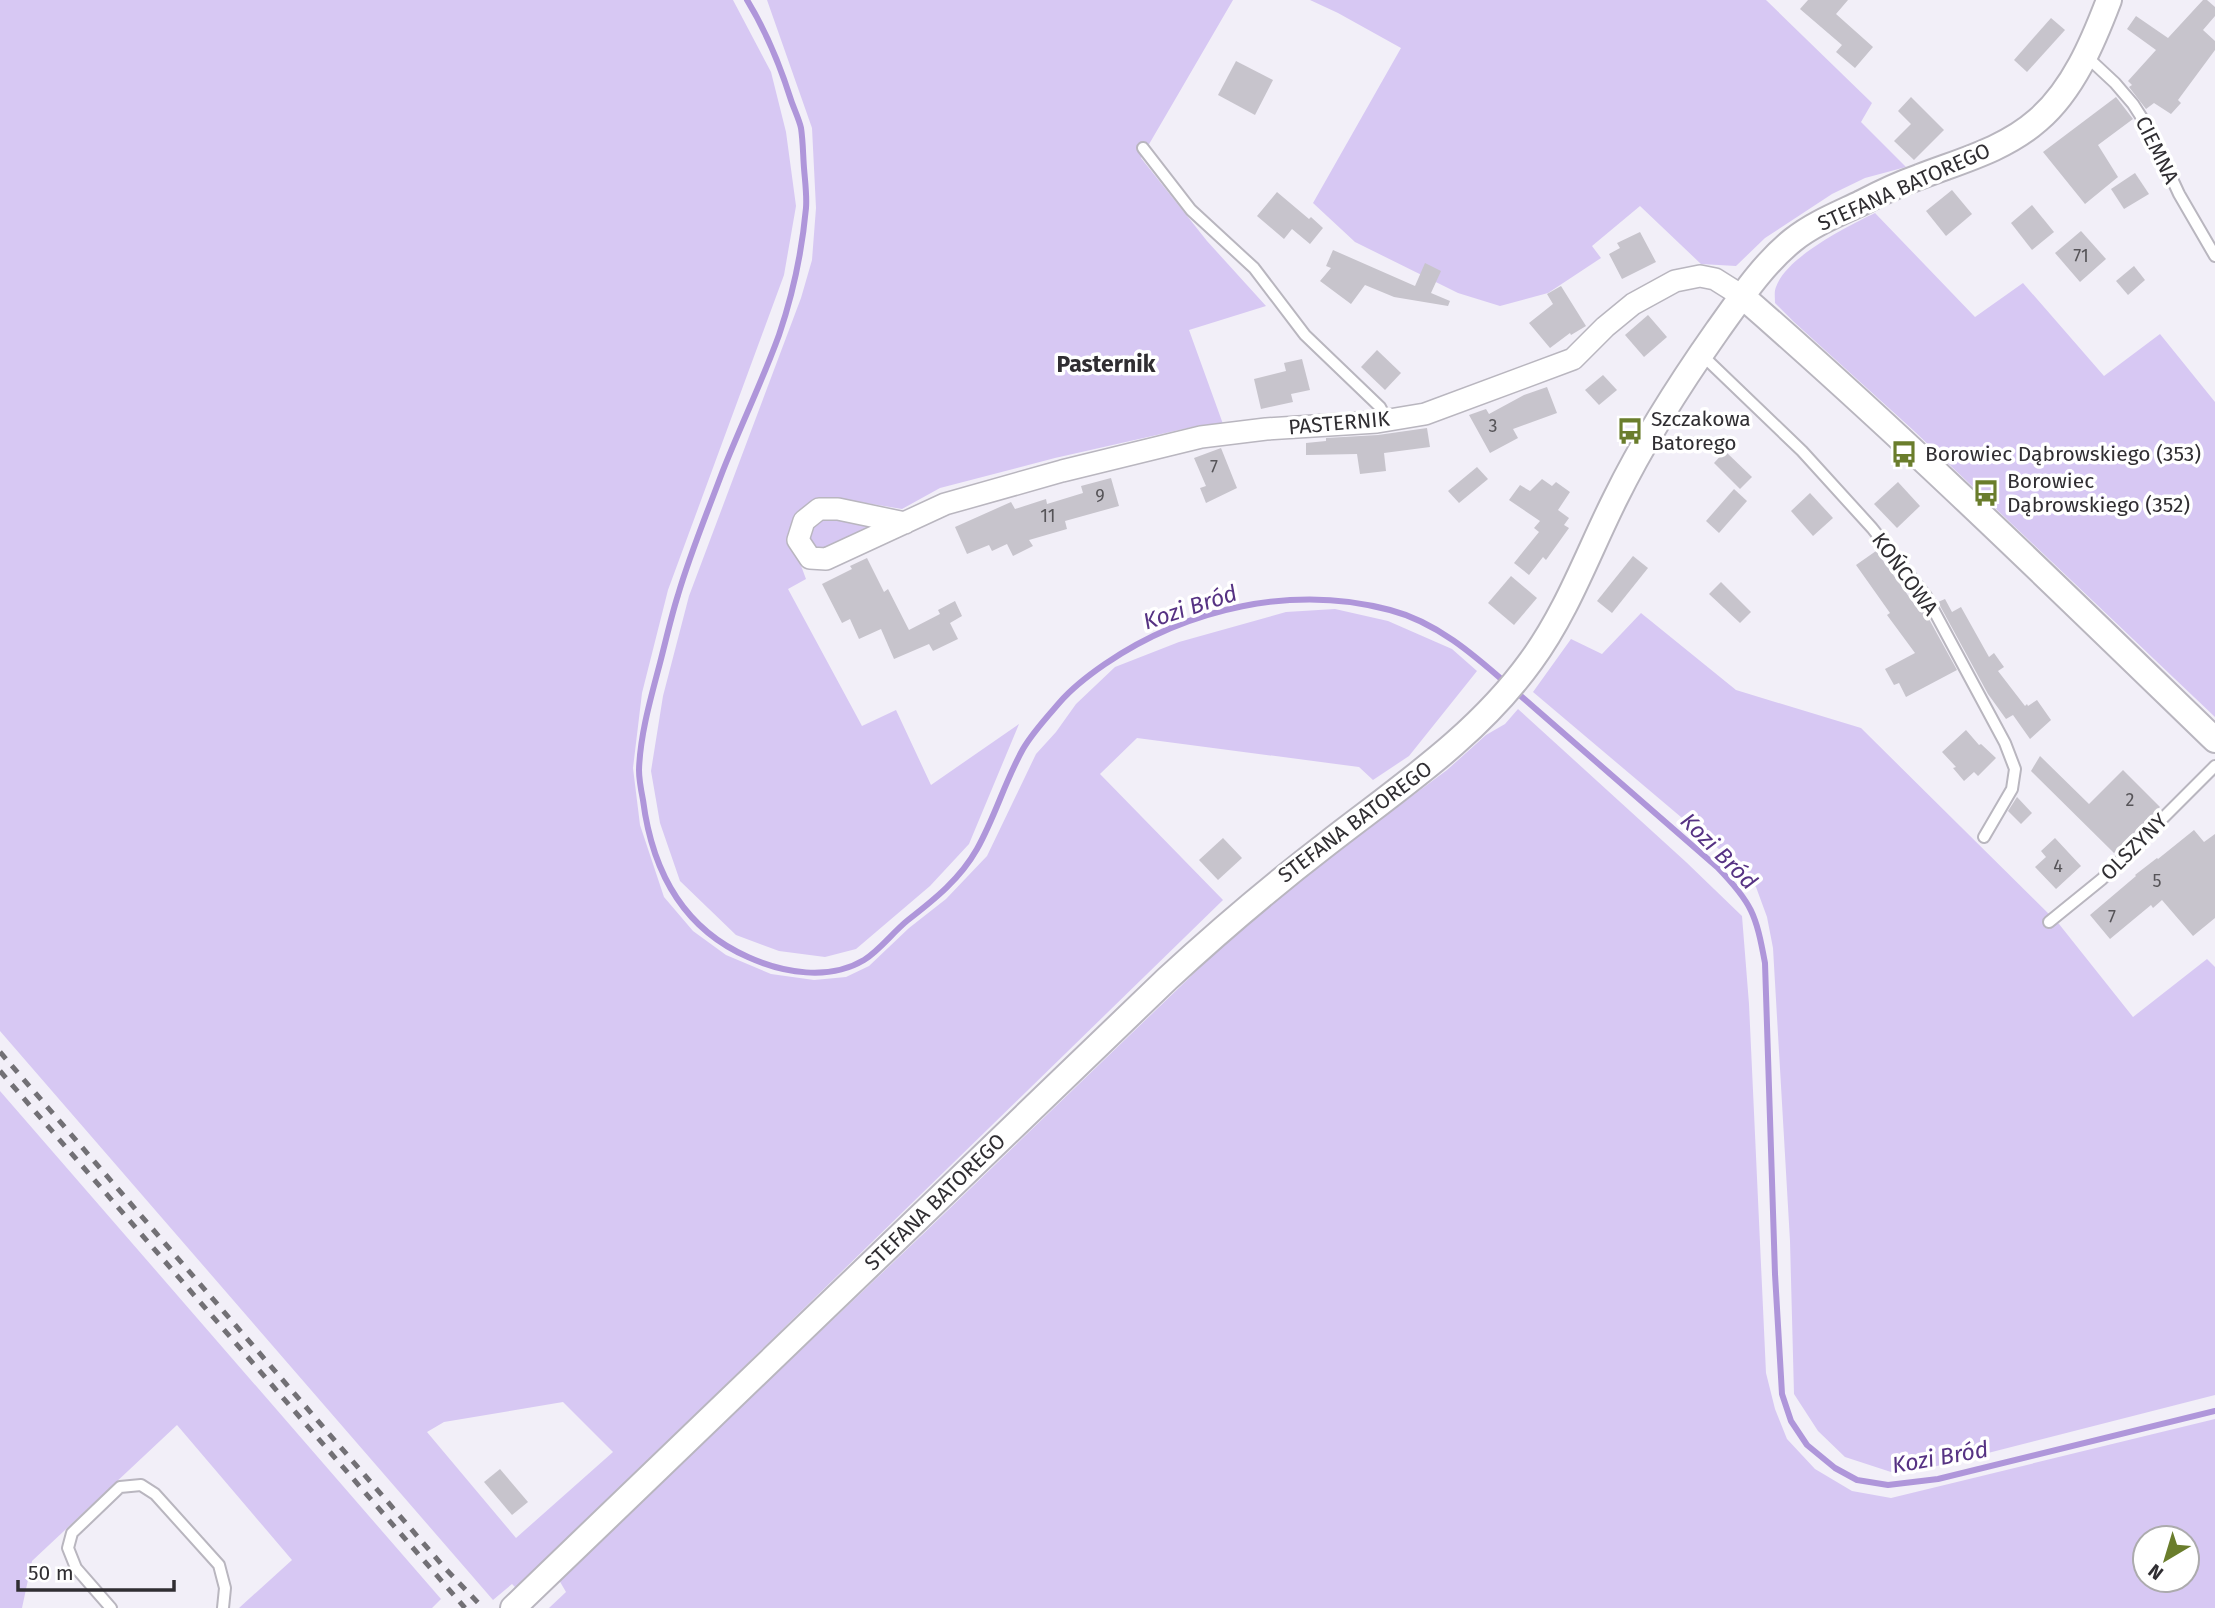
<svg xmlns="http://www.w3.org/2000/svg" width="2215" height="1608" font-family="'Fira Sans',sans-serif">
<style>
.green{fill:#d7c8f3;fill-rule:evenodd}
.lines{fill:none;stroke-linecap:round;stroke-linejoin:round}
.stream{stroke:#af96da;stroke-width:6}
.building{fill:#c7c4cc}
.service-casing{stroke:#b9b6bf;stroke-width:14}
.minor-casing{stroke:#b9b6bf;stroke-width:24}
.tertiary-casing{stroke:#b9b6bf;stroke-width:28}
.service{stroke:#fff;stroke-width:10}
.minor{stroke:#fff;stroke-width:21}
.tertiary{stroke:#fff;stroke-width:24}
.rail{stroke:#727075;stroke-width:5;stroke-dasharray:9 9;stroke-linecap:butt}
.labels{text-anchor:middle;stroke-width:7;stroke-linejoin:round;paint-order:stroke}
.number-label{font-size:18px;fill:#565458}
.street-label{font-size:21px;fill:#302e32;stroke:#fff}
.poi-label{font-size:21px;fill:#302e32;stroke:#fff;text-anchor:start}
.neighbourhood-label{font-size:23px;font-weight:bold;fill:#302e32;stroke:#fff}
.water-label{font-size:23px;font-style:italic;fill:#563283;stroke:#fff}
</style>
<rect width="100%" height="100%" fill="#f2eff8"/>
<g class="green">
<path d="M 0,0 L 733,0 L 771,72 L 786,132 L 796,206 L 784,275 L 668,590 L 642,693 L 633,768 L 640,825 L 664,897 L 693,931 L 726,955 L 771,974 L 814,980 L 846,977 L 869,966 L 909,928 L 946,899 L 987,856 L 1036,754 L 1056,732 L 1076,704 L 1115,667 L 1179,642 L 1286,612 L 1335,609 L 1388,621 L 1452,649 L 1477,671 L 1409,756 L 1373,780 L 1359,767 L 1137,738 L 1100,774 L 1223,900 L 636,1472 L 519,1591 L 512,1584 L 493,1600 L 0,1031 ZM 563,1402 L 613,1452 L 516,1538 L 427,1432 L 444,1422 Z"/>
<polygon points="767,0 1233,0 1141,158 1207,241 1266,306 1189,330 1223,424 1201,425 1055,458 940,488 902,509 842,499 816,502 791,539 806,579 788,589 862,726 896,710 931,785 1019,724 969,844 930,886 856,949 825,957 779,951 736,935 680,881 660,823 651,771 663,696 689,596 801,298 812,260 816,208 812,128"/>
<polygon points="1310,0 1766,0 1872,103 1861,122 1906,167 1865,178 1832,194 1765,238 1736,266 1701,264 1640,206 1592,246 1601,258 1548,293 1500,306 1458,293 1355,242 1313,203 1401,48 1338,13"/>
<path d="M 1875,213 L 1975,317 L 2023,283 L 2104,376 L 2160,334 L 2215,402 L 2215,717 L 1913,430 L 1794,322 L 1775,303 C 1775,298 1774,291 1776,287 C 1786,257 1848,226 1875,213 Z"/>
<polygon points="819,517 879,525 824,550 816,550 808,543 810,523"/>
<polygon points="1641,613 1736,690 1861,728 2059,924 2133,1017 2207,959 2215,967 2215,1395 1937,1466 1891,1472 1845,1457 1818,1431 1794,1394 1790,1241 1773,948 1767,917 1756,887 1720,850 1533,692 1571,639 1602,654"/>
<path d="M 1518,709 L 1686,862 L 1742,916 L 1749,1004 L 1766,1373 L 1775,1409 L 1787,1439 L 1815,1469 L 1852,1491 L 1891,1498 L 2215,1419 L 2215,1608 L 549,1608 L 566,1592 L 559,1580 L 922,1235 L 1238,931 L 1310,872 L 1447,770 L 1486,735 L 1505,724 ZM 2145,1538 L 2187,1538 L 2187,1580 L 2145,1580 Z"/>
<polygon points="0,1091 441,1599 432,1608 239,1608 292,1560 177,1425 32,1561 22,1608 0,1608"/>
</g>
<g class="lines">
<g class="stream">
<path d="M 747,0 C 766,31 780,65 791,100 C 794,109 799,119 801,128 C 803,141 803,155 804,168 C 805,181 807,195 806,208 C 802,251 793,294 779,335 C 762,382 740,427 722,473 C 707,513 690,554 678,595 C 671,617 666,640 660,663 C 651,697 640,735 639,770 C 639,780 641,790 643,800 C 652,870 682,928 748,957 C 783,973 829,981 864,960 C 880,950 893,932 908,920 C 935,899 960,879 977,849 C 995,817 1005,781 1023,749 C 1032,733 1047,717 1060,702 C 1073,687 1089,675 1105,664 C 1187,608 1294,584 1390,610 C 1436,622 1473,654 1507,684"/>
<path d="M 1515,691 L 1717,867 C 1752,903 1756,914 1765,963 L 1775,1274 L 1782,1394 L 1791,1421 L 1807,1445 L 1835,1468 L 1857,1480 L 1888,1485 L 1938,1479 L 2215,1411"/>
</g>
</g>
<g class="building">
<polygon points="1808,0 1848,0 1836,14 1873,47 1855,68 1836,52 1842,45 1800,9"/>
<polygon points="2203,0 2207,0 2215,7 2215,16 2203,30 2215,41 2215,50 2178,100 2181,103 2171,114 2154,103 2146,109 2129,87 2132,85 2128,81 2156,50 2127,29 2136,16 2168,38"/>
<polygon points="2051,18 2065,30 2027,72 2014,60"/>
<polygon points="1236,61 1273,80 1255,115 1218,95"/>
<polygon points="1911,97 1944,130 1914,160 1894,141 1911,124 1898,111"/>
<polygon points="2116,97 2133,119 2098,145 2118,177 2085,204 2043,152"/>
<polygon points="2135,173 2149,194 2124,209 2111,189"/>
<polygon points="1952,190 1972,214 1946,236 1926,211"/>
<polygon points="1277,192 1309,219 1311,217 1323,228 1310,244 1292,229 1284,239 1257,216"/>
<polygon points="2032,205 2054,232 2032,250 2011,223"/>
<polygon points="2081,231 2106,259 2080,282 2055,253"/>
<polygon points="1640,232 1656,262 1622,279 1609,254 1620,248 1617,243"/>
<polygon points="1333,250 1415,286 1425,263 1441,271 1431,293 1450,301 1448,306 1394,297 1365,285 1351,304 1320,281 1331,268 1326,266"/>
<polygon points="2134,266 2145,280 2128,295 2116,281"/>
<polygon points="1561,286 1586,326 1571,335 1570,333 1550,348 1529,323 1553,304 1547,294"/>
<polygon points="1648,315 1667,337 1644,357 1625,335"/>
<polygon points="1377,350 1401,373 1385,390 1361,367"/>
<polygon points="1302,359 1310,390 1291,394 1293,402 1261,409 1254,379 1286,371 1284,363"/>
<polygon points="1603,375 1617,390 1599,405 1585,390"/>
<polygon points="1547,387 1557,413 1513,429 1518,438 1490,453 1469,415 1486,409 1489,414 1524,395"/>
<polygon points="1427,428 1430,447 1384,453 1386,471 1360,474 1357,454 1306,455 1306,443 1326,441 1326,438 1378,435"/>
<polygon points="1221,448 1237,488 1206,503 1200,488 1206,486 1194,458"/>
<polygon points="1725,451 1752,477 1740,489 1714,463"/>
<polygon points="1477,467 1488,479 1459,503 1448,491"/>
<polygon points="1111,478 1119,506 1065,521 1067,529 1029,540 1033,546 1013,556 1007,544 992,551 989,545 967,554 955,527 1011,502 1015,509 1046,499 1047,504 1083,493 1081,486"/>
<polygon points="1542,479 1552,486 1556,482 1570,492 1558,510 1569,518 1564,525 1569,528 1546,560 1543,557 1529,575 1514,563 1539,532 1534,528 1540,521 1509,500 1520,485 1530,491"/>
<polygon points="1898,482 1920,506 1897,528 1874,504"/>
<polygon points="1734,489 1747,501 1719,533 1706,521"/>
<polygon points="1810,493 1833,518 1813,536 1791,511"/>
<polygon points="1876,551 1920,612 1924,610 1957,670 1906,697 1899,683 1894,685 1885,669 1915,653 1887,615 1890,613 1856,565"/>
<polygon points="1633,556 1648,568 1612,613 1597,601"/>
<polygon points="867,558 884,592 888,589 909,630 940,614 938,610 955,601 962,616 950,623 958,639 933,651 929,644 894,659 881,629 859,639 850,619 842,623 822,584 852,569 850,566"/>
<polygon points="1511,576 1537,598 1514,625 1488,603"/>
<polygon points="1721,582 1751,612 1740,623 1709,594"/>
<polygon points="1945,599 1952,612 1961,607 1989,657 1994,653 2004,667 1998,671 2025,706 2027,704 2028,706 2037,700 2051,720 2030,739 2013,715 2006,719 1988,694 1938,602"/>
<polygon points="1966,730 1979,745 1981,744 1996,758 1978,776 1974,772 1964,781 1953,768 1956,767 1942,752"/>
<polygon points="2040,756 2089,804 2123,770 2160,807 2114,853 2031,771"/>
<polygon points="2017,797 2032,813 2021,824 2008,811"/>
<polygon points="2194,830 2204,842 2215,834 2215,918 2193,936 2162,900 2153,908 2151,905 2110,939 2090,915 2136,876 2135,875 2157,858 2158,859"/>
<polygon points="1223,838 1242,858 1218,880 1199,860"/>
<polygon points="2055,838 2081,866 2056,889 2035,867 2046,857 2041,851"/>
<polygon points="500,1469 528,1502 512,1515 484,1482"/>
</g>
<g class="lines">
<defs>
<g id="service">
<polyline points="2085,55 2115,83 2133,104 2149,129 2179,194 2215,256"/>
<polyline points="1143,148 1191,210 1254,268 1305,335 1380,407 1387,420"/>
<polyline points="1701,354 1802,451 1872,528 1926,596 2005,743 2015,769 2012,789 1984,837"/>
<polyline points="2049,922 2102,879 2215,766"/>
<polyline points="111,1608 76,1568 68,1548 72,1533 120,1487 141,1485 155,1494 219,1565 225,1588 223,1608"/>
</g>
<polyline id="minor" points="905,523 838,509 819,509 804,521 798,540 810,558 826,559 945,504 1062,471 1201,437 1266,429 1377,422 1425,414 1573,359 1605,327 1633,304 1675,281 1700,276 1715,279 1742,296"/>
<g id="tertiary">
<path d="M 1742,296 C 1905,438 2060,590 2215,740"/>
<path d="M 513,1608 L 1167,979 C 1219,931 1272,886 1328,843 C 1400,787 1477,736 1531,661 C 1567,612 1588,553 1615,499 C 1644,440 1679,385 1717,331 C 1740,299 1762,265 1793,240 C 1813,224 1838,214 1861,203 C 1880,193 1899,184 1919,177 C 1960,161 2004,150 2038,120 C 2073,90 2093,42 2109,0"/>
</g>
</defs>
<use href="#service" class="service-casing"/>
<use href="#minor" class="minor-casing"/>
<use href="#tertiary" class="tertiary-casing"/>
<use href="#service" class="service"/>
<use href="#minor" class="minor"/>
<use href="#tertiary" class="tertiary"/>
<g class="rail">
<polyline points="0,1052 443,1566 483,1608"/>
<polyline points="0,1071 465,1608"/>
</g>
</g>
<defs>
<symbol id="bus-bare" viewBox="-9 -9 18 18"><path d="M-5-6H5V4H4V6H2V4H-2V6H-4V4H-5ZM-3.5-4V0h7V-4ZM-3.5 1.2v1.5H-2V1.2ZM2 1.2v1.5H3.5V1.2Z" fill="#6a7d2c" stroke="#fff" stroke-width="2.5" paint-order="stroke"/></symbol>
</defs>
<g fill-rule="evenodd">
<use href="#bus-bare" x="1611" y="412" width="38" height="38"/>
<use href="#bus-bare" x="1885" y="435" width="38" height="38"/>
<use href="#bus-bare" x="1967" y="474" width="38" height="38"/>
</g>
<g class="labels">
<g class="number-label">
<text x="2081" y="262">71</text>
<text x="1493" y="432">3</text>
<text x="1214" y="473">7</text>
<text x="1100" y="502">9</text>
<text x="1048" y="522">11</text>
<text x="2130" y="806">2</text>
<text x="2058" y="872">4</text>
<text x="2157" y="887">5</text>
<text x="2112" y="923">7</text>
</g>
<g class="street-label">
<text transform="translate(2157 150) rotate(64)" y="7">CIEMNA</text>
<text transform="translate(1904 187) rotate(-24)" y="7">STEFANA BATOREGO</text>
<text transform="translate(1339 423) rotate(-5)" y="7">PASTERNIK</text>
<text transform="translate(1905 574) rotate(54)" y="7">KOŃCOWA</text>
<text transform="translate(1355 822) rotate(-37)" y="7">STEFANA BATOREGO</text>
<text transform="translate(2134 847) rotate(-45)" y="7">OLSZYNY</text>
<text transform="translate(935 1202) rotate(-44)" y="7">STEFANA BATOREGO</text>
</g>
<g class="poi-label">
<text x="1651" y="426">Szczakowa<tspan x="1651" dy="24">Batorego</tspan></text>
<text x="1925" y="461">Borowiec Dąbrowskiego (353)</text>
<text x="2007" y="488">Borowiec<tspan x="2007" dy="24">Dąbrowskiego (352)</tspan></text>
</g>
<g class="neighbourhood-label">
<text x="1106" y="372">Pasternik</text>
</g>
<g class="water-label">
<text transform="translate(1190 607) rotate(-18)" y="8">Kozi Bród</text>
<text transform="translate(1719 851) rotate(45)" y="8">Kozi Bród</text>
<text transform="translate(1940 1457) rotate(-10)" y="8">Kozi Bród</text>
</g>
</g>
<g transform="translate(2166 1559) rotate(218)"><circle r="33" fill="#ffffff" stroke="#acabad" stroke-width="2"/>
<path d="M0-5L12 26L0 18L-12 26Z" fill="#6a7d2c"/>
<text y="-10" font-size="19" font-weight="bold" text-anchor="middle" fill="#302e32">N</text>
</g>
<path d="M18 1580v10h156v-10" fill="none" stroke="#302e32" stroke-width="3.5"/>
<text x="28" y="1580" font-size="21" fill="#302e32" stroke="#ffffff" stroke-width="5" paint-order="stroke">50 m</text>
</svg>
